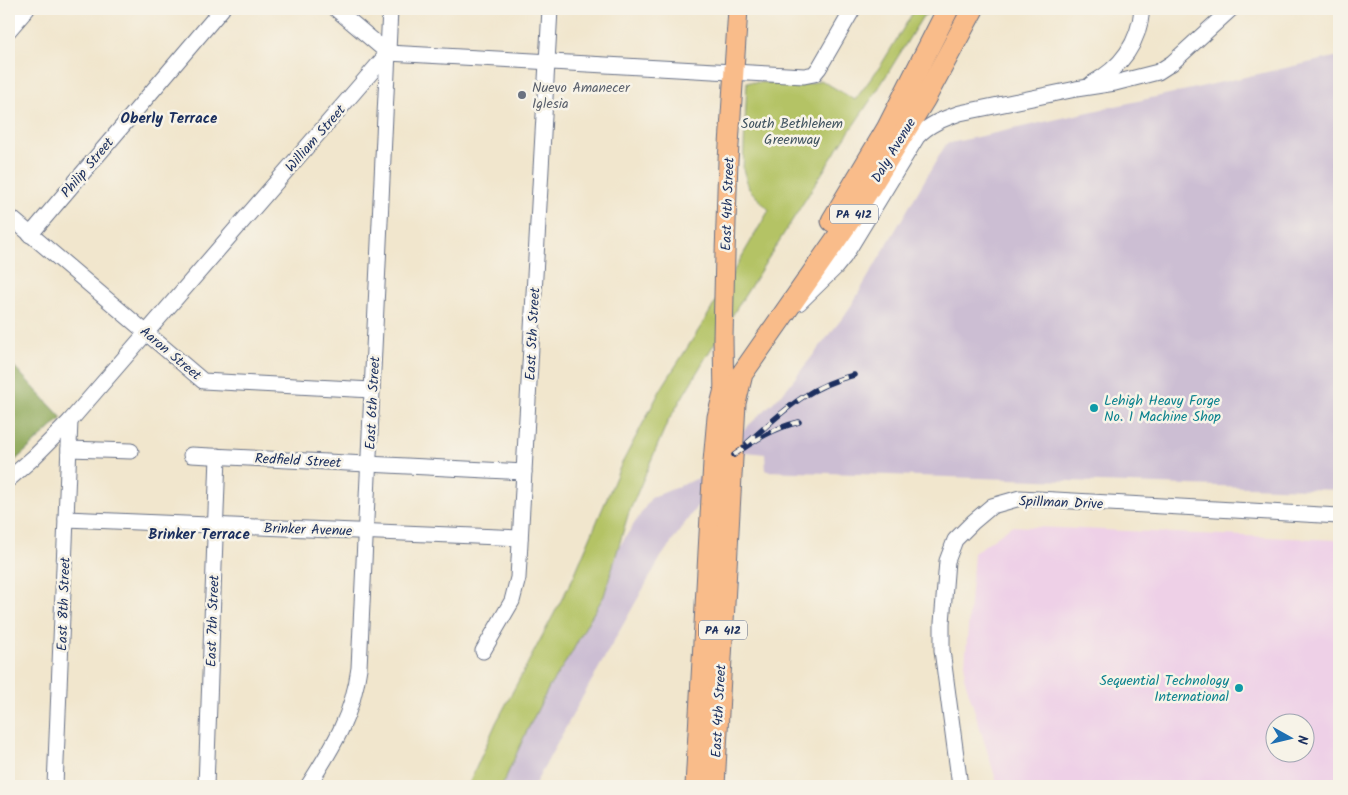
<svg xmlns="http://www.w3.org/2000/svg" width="1348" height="795" font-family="Kalam,sans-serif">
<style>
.built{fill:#eed0e7;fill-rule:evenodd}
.industrial{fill:#ccbed3}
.green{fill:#b4c365;stroke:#687962}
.forest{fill:#8fa95a;stroke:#556c5c}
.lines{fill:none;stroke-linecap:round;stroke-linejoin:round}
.minor-casing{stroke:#666f85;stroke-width:17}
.major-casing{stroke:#666f85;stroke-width:21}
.highway-casing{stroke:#666f85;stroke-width:23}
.minor{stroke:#fff;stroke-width:15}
.major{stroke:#f9bc8a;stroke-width:19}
.highway{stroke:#f9bc8a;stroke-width:21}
.rail-casing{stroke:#1b2f5e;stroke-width:5.5}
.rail{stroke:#f7f3e8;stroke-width:4;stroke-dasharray:11;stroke-linecap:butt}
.worship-dot{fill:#6b7280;stroke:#f7f3e8;stroke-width:2}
.culture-dot{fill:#0f9aa8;stroke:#f7f3e8;stroke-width:2}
.labels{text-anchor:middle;stroke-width:5;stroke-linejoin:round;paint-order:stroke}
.shield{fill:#f7f3e8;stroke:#5d6a87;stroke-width:1}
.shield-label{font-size:12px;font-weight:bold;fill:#1b2f5e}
.worship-label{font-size:14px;fill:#5b616d;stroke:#f7f3e8;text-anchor:start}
.park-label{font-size:14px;fill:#415460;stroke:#f7f3e8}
.street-label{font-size:14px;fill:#1b2f5e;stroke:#f7f3e8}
.culture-label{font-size:14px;fill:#0d838f;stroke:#f7f3e8;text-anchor:start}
.neighbourhood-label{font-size:15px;font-weight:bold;fill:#1b2f5e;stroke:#f7f3e8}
</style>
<rect width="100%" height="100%" fill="#f7f3e8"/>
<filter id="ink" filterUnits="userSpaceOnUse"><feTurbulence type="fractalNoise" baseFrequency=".02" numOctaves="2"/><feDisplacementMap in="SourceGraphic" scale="10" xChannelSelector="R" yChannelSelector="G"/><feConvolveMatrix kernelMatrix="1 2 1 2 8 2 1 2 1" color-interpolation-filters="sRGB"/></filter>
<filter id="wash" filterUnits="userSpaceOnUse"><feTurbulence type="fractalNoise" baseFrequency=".0096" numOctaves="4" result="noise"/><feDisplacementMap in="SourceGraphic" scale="20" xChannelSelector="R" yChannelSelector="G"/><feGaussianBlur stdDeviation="1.12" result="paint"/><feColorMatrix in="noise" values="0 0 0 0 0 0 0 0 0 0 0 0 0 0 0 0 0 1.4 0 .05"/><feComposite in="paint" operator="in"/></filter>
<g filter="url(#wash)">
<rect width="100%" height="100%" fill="#f1e6cd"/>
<path class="built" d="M 1011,526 L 1339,540 L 1339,786 L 998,786 L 964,677 L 974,553 ZM 1276,722 L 1306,722 L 1306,752 L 1276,752 Z"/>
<polygon class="industrial" points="1339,56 1339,490 766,471 765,454 746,452 700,502 661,557 578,705 534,786 502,786 525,735 549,687 571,654 588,622 604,596 619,547 651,498 701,477 749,425 784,392 848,311 946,144"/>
<polygon class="green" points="915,9 936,9 934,11 923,16 878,89 836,151 706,357 667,423 628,515 604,596 588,622 571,654 549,687 525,735 502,786 468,786 496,723 573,578 621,465 661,389 705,320 769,210 749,189 743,169 747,82 810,84 821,80 855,100 881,65"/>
<polygon class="forest" points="9,361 62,418 9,466"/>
</g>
<g filter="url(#ink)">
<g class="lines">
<defs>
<g id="minor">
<polyline points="336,9 388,53"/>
<polyline points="9,30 27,9"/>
<polyline points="388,53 804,76 814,74 819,68 853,9"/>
<path d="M 1091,84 C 1121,68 1139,43 1142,9"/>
<polyline points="9,216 203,381 372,390"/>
<polyline points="30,235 222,9"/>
<path d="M 799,303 L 835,268 L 844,257 L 917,137 C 929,124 943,119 960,113 L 1076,89 L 1115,83 L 1158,72 L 1172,63 L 1231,9"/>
<polyline points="69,449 131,451"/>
<polyline points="191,455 524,472"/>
<polyline points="9,479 33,458 70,421 388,53"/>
<polyline points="66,519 520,538"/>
<polyline points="483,651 512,601 518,578 550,9"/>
<polyline points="55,786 70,421"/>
<polyline points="206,786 218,456"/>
<path d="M 308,786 C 333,747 353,715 359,668 L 390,9"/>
<polyline points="960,786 942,650 942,623 947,561 955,540 973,522 992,506 1020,498 1339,516"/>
</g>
<polyline id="major" points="724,400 723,338 725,254 728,160 738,9"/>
<g id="highway">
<polyline points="832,221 887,129 948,9"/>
<polyline points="696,786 714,462 718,417 726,385"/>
<polyline points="714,786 735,403 742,374 851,218 924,100 973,9"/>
</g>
</defs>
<use href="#minor" class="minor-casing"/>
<use href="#major" class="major-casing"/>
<use href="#highway" class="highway-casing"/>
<use href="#minor" class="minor"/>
<use href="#major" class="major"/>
<use href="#highway" class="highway"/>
<defs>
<g id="rail">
<path d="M 747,443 C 783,412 806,387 854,375"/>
<path d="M 734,455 C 755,440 774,428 799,422"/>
</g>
</defs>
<use href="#rail" class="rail-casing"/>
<use href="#rail" class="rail"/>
</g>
</g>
<circle class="worship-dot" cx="522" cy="95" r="5"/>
<g class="culture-dot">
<circle cx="1094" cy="408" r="5"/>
<circle cx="1239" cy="688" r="5"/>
</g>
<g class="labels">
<g class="shield">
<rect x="830" y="204.5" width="48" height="19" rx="4"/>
<rect x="699" y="620.5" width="48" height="19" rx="4"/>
</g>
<g class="shield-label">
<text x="854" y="218">PA 412</text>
<text x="723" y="634">PA 412</text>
</g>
<g class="worship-label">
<text x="532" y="92">Nuevo Amanecer<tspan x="532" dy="16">Iglesia</tspan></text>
</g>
<g class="park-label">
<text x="792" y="128">South Bethlehem<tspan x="792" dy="16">Greenway</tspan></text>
</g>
<g class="street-label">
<text transform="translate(315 138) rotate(-49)" y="5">William Street</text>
<text transform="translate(893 150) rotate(-59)" y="5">Daly Avenue</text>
<text transform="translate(87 167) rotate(-50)" y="5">Philip Street</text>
<text transform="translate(727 204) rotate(-88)" y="5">East 4th Street</text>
<text transform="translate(532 334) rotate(-87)" y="5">East 5th Street</text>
<text transform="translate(171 353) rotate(40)" y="5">Aaron Street</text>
<text transform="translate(372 403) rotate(-87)" y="5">East 6th Street</text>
<text transform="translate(298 460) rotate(3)" y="5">Redfield Street</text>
<text transform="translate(1061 502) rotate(2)" y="5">Spillman Drive</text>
<text transform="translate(308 529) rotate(2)" y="5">Brinker Avenue</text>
<text transform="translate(63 604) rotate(-88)" y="5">East 8th Street</text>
<text transform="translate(212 621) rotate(-88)" y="5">East 7th Street</text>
<text transform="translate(718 711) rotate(-87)" y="5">East 4th Street</text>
</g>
<g class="culture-label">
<text x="1104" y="405">Lehigh Heavy Forge<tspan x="1104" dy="16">No. 1 Machine Shop</tspan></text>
<text x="1229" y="685" text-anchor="end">Sequential Technology<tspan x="1229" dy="16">International</tspan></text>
</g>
<g class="neighbourhood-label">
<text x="169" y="123">Oberly Terrace</text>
<text x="199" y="539">Brinker Terrace</text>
</g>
</g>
<rect width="1348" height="795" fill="none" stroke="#f7f3e8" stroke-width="30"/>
<g transform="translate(1290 738) rotate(98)"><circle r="24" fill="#f7f3e8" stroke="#9fa5b1"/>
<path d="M0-4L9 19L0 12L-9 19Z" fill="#1f6fb2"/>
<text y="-8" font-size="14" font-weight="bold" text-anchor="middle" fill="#1b2f5e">N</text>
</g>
</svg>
